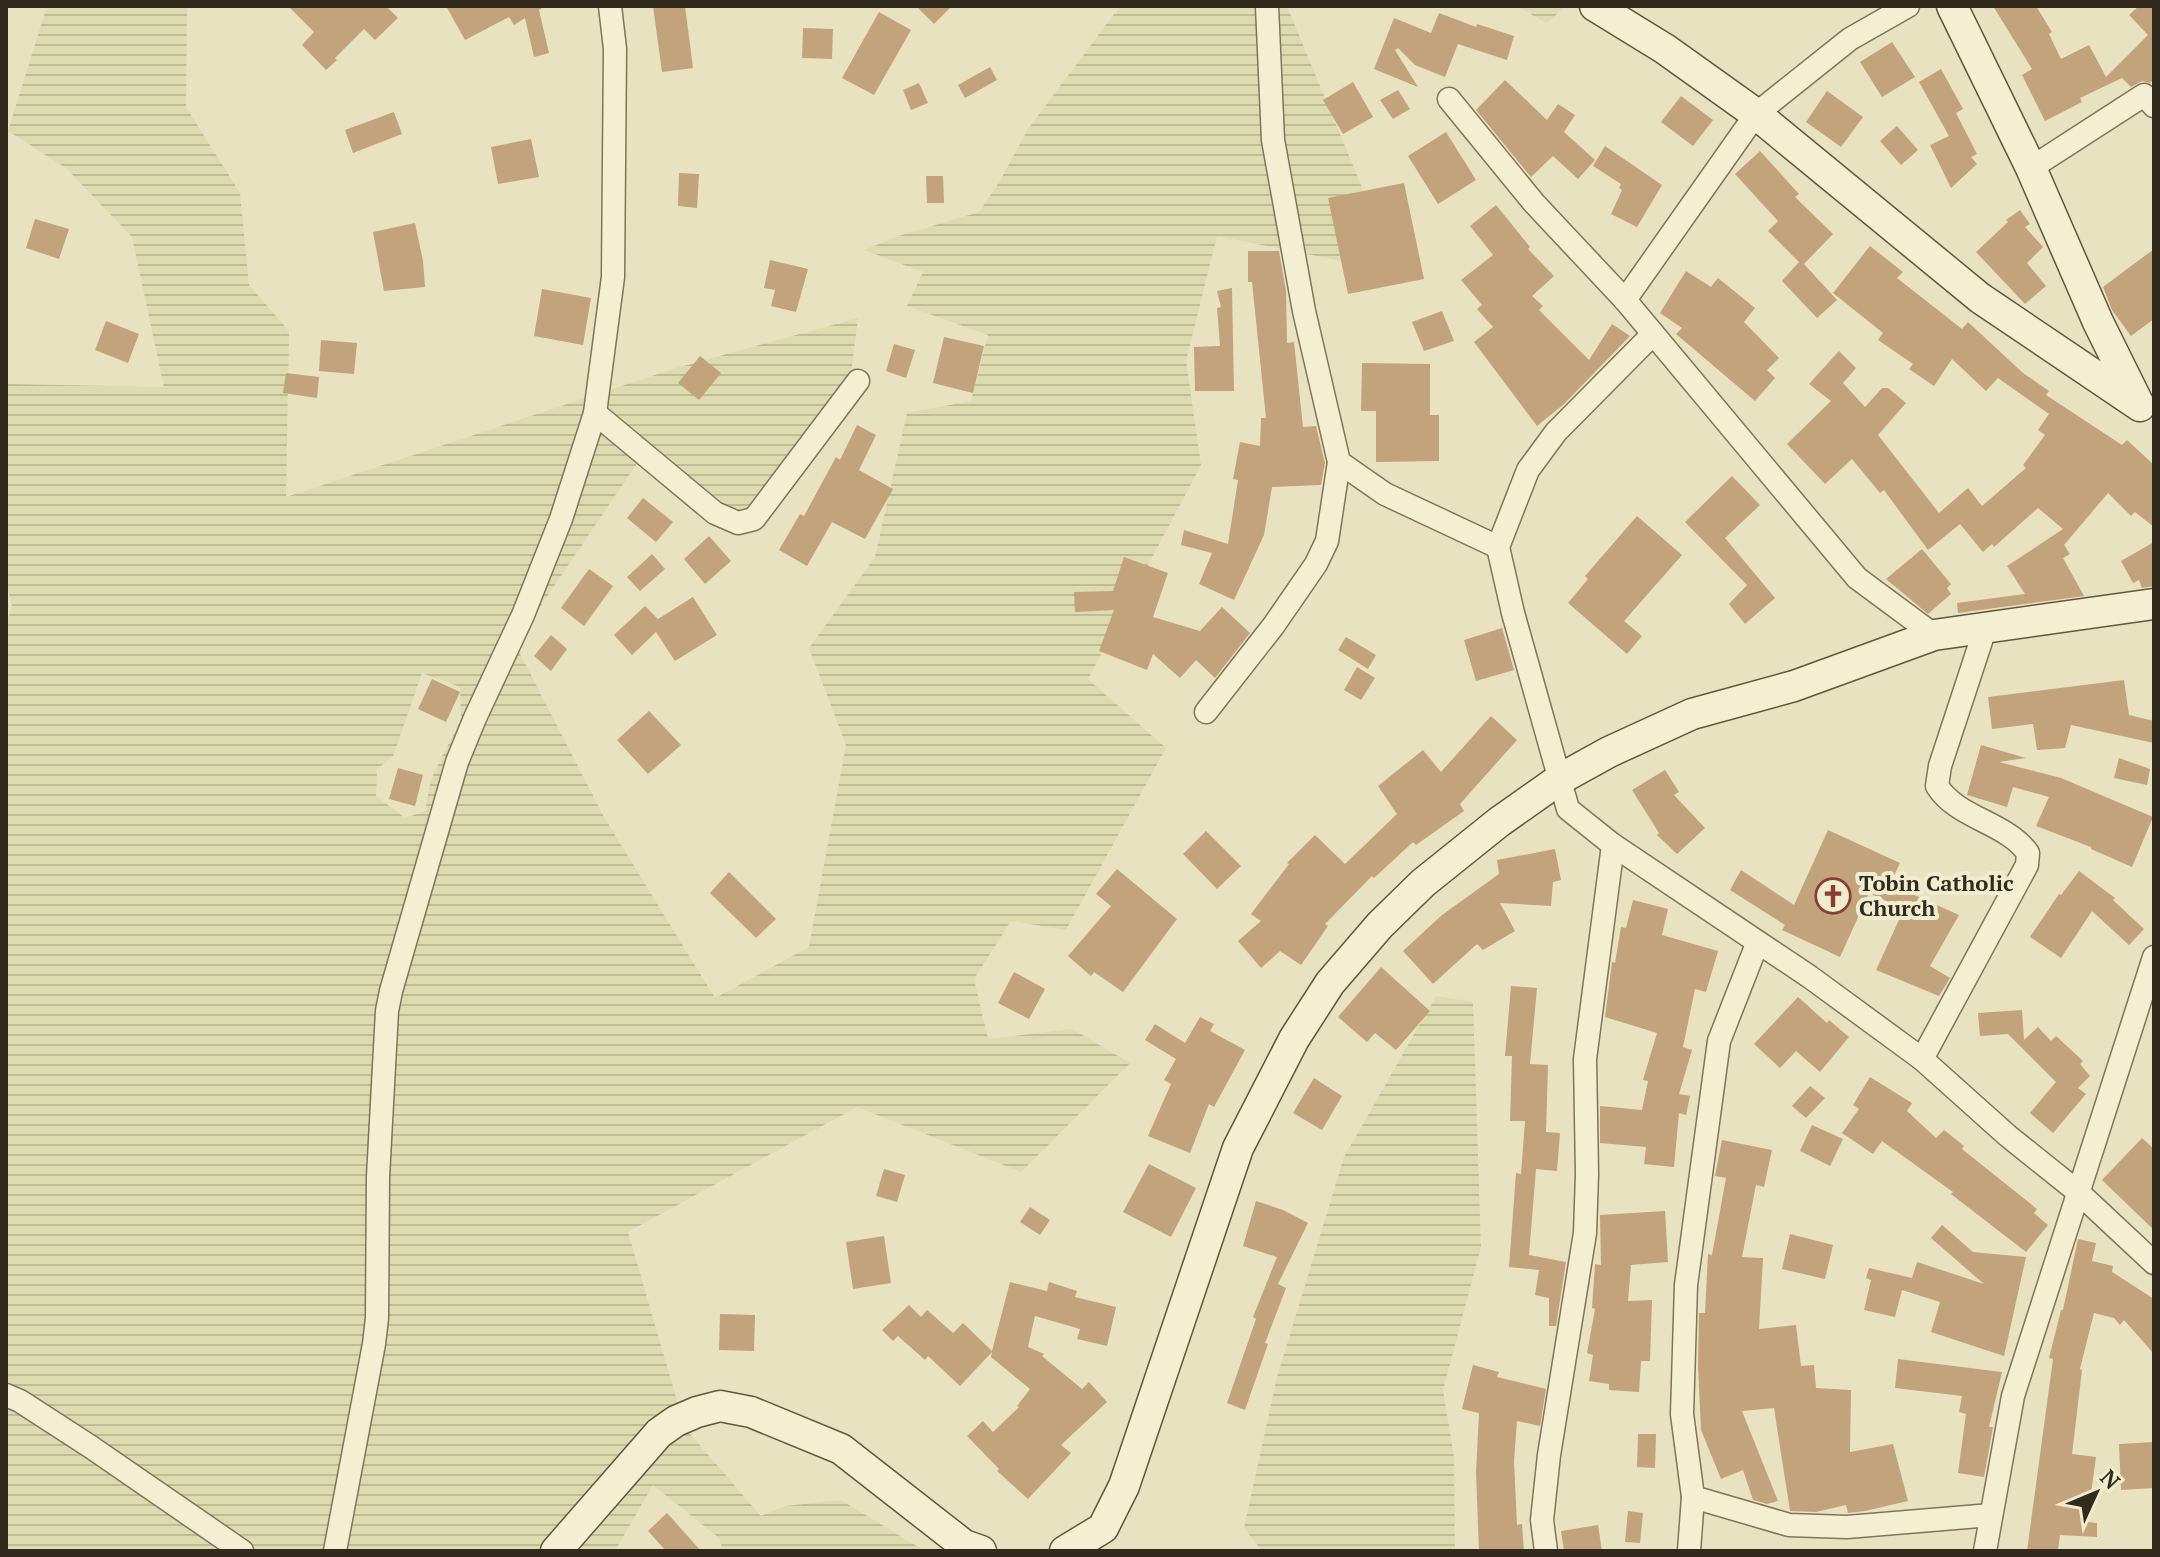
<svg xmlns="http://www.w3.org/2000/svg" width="2160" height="1557" font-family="'PT Serif',serif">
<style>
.farmland{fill:url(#farmland-rules);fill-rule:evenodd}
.building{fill:#c2a37b}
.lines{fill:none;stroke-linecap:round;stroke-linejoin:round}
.street-casing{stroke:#80745b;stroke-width:25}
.secondary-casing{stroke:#61553e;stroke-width:33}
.street{stroke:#f4efd3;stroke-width:22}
.secondary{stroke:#f4efd3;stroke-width:30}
.labels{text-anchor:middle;stroke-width:8;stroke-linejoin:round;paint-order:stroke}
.poi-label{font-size:22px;font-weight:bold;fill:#312a1d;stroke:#f0ecd0;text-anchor:start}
</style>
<defs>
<pattern id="farmland-rules" width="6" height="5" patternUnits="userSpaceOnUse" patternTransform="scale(2)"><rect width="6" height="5" fill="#dddcb0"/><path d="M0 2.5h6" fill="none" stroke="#bebd97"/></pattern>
</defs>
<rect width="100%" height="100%" fill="#e8e2c1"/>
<g class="farmland">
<path d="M 47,6 L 187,6 L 186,107 L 240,193 L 249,285 L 289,331 L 286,497 L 676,368 L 858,318 L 850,381 L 742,515 L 640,459 L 515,644 L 604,817 L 715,998 L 809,947 L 846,745 L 809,648 L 875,557 L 907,413 L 971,401 L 988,335 L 907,306 L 923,272 L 864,250 L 899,236 L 979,212 L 1000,181 L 1028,129 L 1120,6 L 1287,6 L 1397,272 L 1217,236 L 1186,361 L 1201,465 L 1088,679 L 1166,748 L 1066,930 L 1011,921 L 974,979 L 988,1039 L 1072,1029 L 1130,1063 L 1021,1172 L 857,1107 L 628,1232 L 685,1428 L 761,1516 L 785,1506 L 841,1500 L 925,1551 L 723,1551 L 719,1538 L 653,1485 L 615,1551 L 6,1551 L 6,624 L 12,606 L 6,583 L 6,399 L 8,384 L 164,387 L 132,237 L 66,168 L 8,131 ZM 422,673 L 460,687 L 461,719 L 431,779 L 425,811 L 405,818 L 376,796 L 377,769 L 393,756 Z"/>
<polygon points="1516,6 1567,6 1546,23"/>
<polygon points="1436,996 1473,1002 1481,1247 1443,1390 1454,1457 1455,1551 1262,1551 1244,1528 1277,1377 1344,1157"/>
</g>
<g class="building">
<polygon points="288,6 386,6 398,18 375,40 364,29 335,58 337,60 326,70 302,45 314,32"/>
<polygon points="446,6 545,6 539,10 549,53 534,57 525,18 514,25 509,17 465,40"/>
<polygon points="653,6 685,6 693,68 662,72"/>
<polygon points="916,6 952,6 934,24"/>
<polygon points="1993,6 2036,6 2052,32 2049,34 2061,59 2089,45 2106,77 2148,35 2129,15 2139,6 2154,6 2154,79 2150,83 2142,81 2131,87 2122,78 2080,98 2082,102 2045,121 2022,75 2032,69"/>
<polygon points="879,12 911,30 874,95 842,78"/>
<polygon points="1439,13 1476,27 1477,24 1514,36 1507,60 1458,44 1445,77 1415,65 1398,48 1395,50 1418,87 1374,69 1394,18 1431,33"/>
<polygon points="803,28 833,29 832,59 802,58"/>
<polygon points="1892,42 1915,77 1882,97 1860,62"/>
<polygon points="990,67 997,80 965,98 958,85"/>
<polygon points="1941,69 1963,109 1956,113 1977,154 1971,157 1977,164 1951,188 1930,145 1949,136 1919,82"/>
<polygon points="1505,80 1547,120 1558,104 1575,115 1564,132 1595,160 1578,179 1553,156 1531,177 1476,110"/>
<polygon points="1353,82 1373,117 1343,134 1323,100"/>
<polygon points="919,83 928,103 911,110 903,90"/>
<polygon points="1398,90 1410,109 1393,119 1380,100"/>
<polygon points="1827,91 1863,117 1841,147 1806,122"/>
<polygon points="1681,96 1713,120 1693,146 1661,122"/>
<polygon points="394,112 402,134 353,153 345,130"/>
<polygon points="1897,126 1918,150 1901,165 1880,141"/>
<polygon points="1446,132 1476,180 1438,204 1408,156"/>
<polygon points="531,139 539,177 498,184 491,147"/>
<polygon points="1605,146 1662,185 1637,227 1611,214 1622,190 1619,188 1621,184 1593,166"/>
<polygon points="1760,151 1799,194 1795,197 1833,234 1804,264 1837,300 1817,318 1782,281 1799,262 1768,231 1778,221 1735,174"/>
<polygon points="679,173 699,174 697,208 678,206"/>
<polygon points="926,176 943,176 944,203 927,203"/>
<polygon points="1404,183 1424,279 1348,294 1328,198"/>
<polygon points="1496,205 1530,247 1528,249 1554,276 1532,296 1543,306 1539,310 1589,360 1612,324 1630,336 1564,404 1537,426 1474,342 1493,327 1477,309 1482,305 1461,280 1493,255 1470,226"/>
<polygon points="2020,210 2030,224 2025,227 2043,247 2027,263 2046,286 2025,304 1976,252 2008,222 2006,220"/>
<polygon points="35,219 69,229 59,259 26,248"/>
<polygon points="415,223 423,261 425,287 384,291 373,232"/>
<polygon points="1870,246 1903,272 1897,278 1962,329 1968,322 2023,373 2049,391 2046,395 2122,445 2127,440 2154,465 2154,527 2135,512 2131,516 2108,493 2064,545 2070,554 2063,558 2084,596 1958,613 1957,603 2025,594 2007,566 2063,529 2038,508 1994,547 1992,544 1983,552 1960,524 1928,550 1884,490 1880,493 1852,459 1825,484 1787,444 1831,401 1809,384 1839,351 1856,368 1843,383 1865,407 1882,388 1888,388 1906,403 1878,435 1939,513 1968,488 1982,506 2026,468 2023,465 2045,435 2038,430 2049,414 1998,378 1986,391 1952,359 1934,386 1909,369 1913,364 1878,340 1883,333 1833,293"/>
<polygon points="2154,249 2154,319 2131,336 2112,310 2103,287"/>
<polygon points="1248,251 1279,251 1286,291 1287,343 1294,342 1303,427 1316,426 1325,463 1321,485 1272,487 1264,535 1234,600 1199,584 1212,553 1181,545 1184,530 1228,544 1238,480 1233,479 1240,442 1260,446 1261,418 1266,418 1252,282 1248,282"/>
<polygon points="770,260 808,269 796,312 771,306 775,290 764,288"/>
<polygon points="1686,271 1711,287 1718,278 1755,308 1744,322 1779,358 1767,370 1775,378 1755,401 1676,334 1682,328 1660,313"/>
<polygon points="1232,288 1234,391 1195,391 1194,347 1220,346 1217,308 1221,307 1217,291"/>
<polygon points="542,289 591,298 583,345 534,336"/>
<polygon points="1442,311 1454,341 1424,351 1412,322"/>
<polygon points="106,321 139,334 128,363 95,350"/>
<polygon points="944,337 984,346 973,393 933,383"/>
<polygon points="321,340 357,343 354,374 319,371"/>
<polygon points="894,344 915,350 906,378 886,371"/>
<polygon points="700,356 721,373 699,400 678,383"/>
<polygon points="1362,363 1430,364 1430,415 1439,415 1439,461 1376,462 1376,411 1361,411"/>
<polygon points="286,373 319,377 317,398 283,393"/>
<polygon points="857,425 876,435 859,470 893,489 865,539 832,522 807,566 779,550 800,514 804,516 836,457 840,460"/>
<polygon points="1732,476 1760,505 1725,538 1775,598 1745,624 1729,604 1747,585 1685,522"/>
<polygon points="643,498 673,522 656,542 627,518"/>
<polygon points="1637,516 1682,555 1624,621 1642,636 1627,654 1568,603 1588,579 1585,576"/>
<polygon points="709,536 731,561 705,584 684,559"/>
<polygon points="2154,542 2154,586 2142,588 2139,580 2133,583 2121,561"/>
<polygon points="1922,549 1951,584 1947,588 1951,594 1928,614 1886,579"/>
<polygon points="652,554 665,569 640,591 627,577"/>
<polygon points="1124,557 1168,573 1153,617 1200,631 1222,607 1250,633 1215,678 1196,660 1180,678 1153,654 1147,670 1099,651 1114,610 1075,612 1074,592 1113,591"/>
<polygon points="589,569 613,586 584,626 561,608"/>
<polygon points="693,597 717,635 675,661 656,632 632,655 614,635 645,606 658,619"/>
<polygon points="1502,628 1514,670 1476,681 1464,640"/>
<polygon points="551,635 567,649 551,671 534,656"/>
<polygon points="1346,637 1376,655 1368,669 1338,650"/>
<polygon points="1357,667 1375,678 1361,700 1344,690"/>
<polygon points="432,679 460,692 446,722 418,709"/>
<polygon points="2124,680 2129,715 2154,721 2154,743 2071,725 2065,748 2037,750 2033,724 1992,729 1988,697"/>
<polygon points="649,711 681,745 648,774 617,740"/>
<polygon points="1491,716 1517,740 1460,804 1464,811 1416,845 1413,842 1374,878 1372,876 1325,924 1328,926 1301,965 1280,951 1261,968 1238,941 1261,921 1251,914 1289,864 1287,863 1315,835 1345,864 1397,814 1378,786 1423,750 1441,772"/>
<polygon points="1981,745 2026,758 1999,762 2061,778 2153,817 2132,867 2091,849 2091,847 2036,826 2049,797 2013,787 2007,807 1967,795"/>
<polygon points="2119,758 2150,769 2147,785 2114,778"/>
<polygon points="398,768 423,775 415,806 389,799"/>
<polygon points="1665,770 1679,792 1674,795 1705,828 1677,854 1657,835 1659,833 1632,790"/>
<polygon points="1828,830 1900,863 1890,884 1959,915 1930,966 1950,978 1939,996 1876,970 1904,909 1869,893 1840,957 1782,930 1785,925 1730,890 1741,870 1794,905"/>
<polygon points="1206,831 1241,866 1217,889 1183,854"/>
<polygon points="1555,849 1561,880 1553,882 1551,906 1500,903 1515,931 1483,950 1477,944 1433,984 1403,951 1442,915 1499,874 1497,860"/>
<polygon points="1117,869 1177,919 1123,992 1094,972 1091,976 1068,956 1111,906 1096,894"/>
<polygon points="2079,871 2115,898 2113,900 2144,929 2129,945 2092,911 2061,958 2030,937 2059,894 2061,895"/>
<polygon points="729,872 776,919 756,938 710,893"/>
<polygon points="1633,900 1668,909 1662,935 1718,951 1706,992 1695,989 1683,1047 1692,1050 1679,1094 1690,1096 1686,1115 1679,1113 1674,1167 1644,1164 1646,1147 1600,1143 1600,1106 1642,1110 1648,1081 1643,1080 1657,1033 1605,1017 1612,962 1615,963 1621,927 1626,928"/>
<polygon points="1381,967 1430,1011 1396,1050 1375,1033 1367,1042 1338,1017"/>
<polygon points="1014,972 1045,989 1029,1019 998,1003"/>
<polygon points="1511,986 1537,988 1530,1064 1548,1065 1546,1132 1560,1133 1557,1171 1536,1169 1529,1255 1566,1262 1556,1326 1549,1326 1549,1298 1535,1295 1539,1270 1509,1267 1516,1173 1521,1174 1525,1121 1510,1121 1512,1056 1505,1056"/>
<polygon points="1798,997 1827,1023 1829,1020 1849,1037 1820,1072 1796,1051 1780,1068 1754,1044"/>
<polygon points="2022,1010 2024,1040 2038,1027 2051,1041 2056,1036 2083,1061 2080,1064 2090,1076 2078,1088 2086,1094 2053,1133 2030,1113 2056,1082 2008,1034 1980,1036 1978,1013"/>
<polygon points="1200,1017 1214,1024 1210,1031 1245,1050 1214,1107 1209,1104 1190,1153 1148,1136 1171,1084 1164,1080 1176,1059 1145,1040 1155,1024 1185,1043"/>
<polygon points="1870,1077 1912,1103 1907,1111 1936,1138 1944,1130 1964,1146 1962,1149 2037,1209 2034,1213 2048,1225 2026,1252 1951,1194 1953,1192 1882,1141 1873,1154 1842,1133 1859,1109 1853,1105"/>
<polygon points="1314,1078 1342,1096 1322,1130 1293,1113"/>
<polygon points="1810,1086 1825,1098 1806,1118 1792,1106"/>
<polygon points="1812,1125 1843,1139 1830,1166 1800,1151"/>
<polygon points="2142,1138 2154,1149 2154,1230 2102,1180"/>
<polygon points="1722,1140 1772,1150 1764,1187 1756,1185 1742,1257 1763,1258 1759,1329 1796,1325 1801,1366 1814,1365 1816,1388 1851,1390 1850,1452 1893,1444 1908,1501 1865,1511 1848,1513 1846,1505 1816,1512 1790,1511 1774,1408 1742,1411 1778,1501 1767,1504 1753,1500 1743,1470 1721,1479 1701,1430 1698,1366 1699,1313 1705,1313 1708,1254 1712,1255 1726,1178 1715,1176"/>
<polygon points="1149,1164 1196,1188 1171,1237 1123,1212"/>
<polygon points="884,1169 905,1175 897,1202 876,1196"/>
<polygon points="1256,1201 1283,1210 1308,1223 1278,1284 1286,1288 1265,1343 1268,1344 1245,1410 1227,1403 1256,1319 1253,1317 1277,1257 1243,1246"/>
<polygon points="1030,1207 1050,1220 1040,1235 1020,1222"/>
<polygon points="1665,1211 1668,1262 1631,1265 1628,1301 1652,1300 1650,1361 1641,1361 1639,1392 1609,1390 1609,1384 1589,1381 1593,1355 1587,1353 1595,1309 1592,1308 1595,1264 1601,1265 1600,1215"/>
<polygon points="1942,1225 1973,1252 2026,1257 2004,1356 1931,1332 1940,1302 1902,1290 1895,1317 1864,1310 1871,1280 1866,1278 1869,1268 1912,1278 1917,1262 1984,1284 1931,1238"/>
<polygon points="1790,1234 1833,1245 1825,1279 1782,1269"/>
<polygon points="884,1236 891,1283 853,1289 846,1242"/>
<polygon points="2078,1239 2096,1243 2092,1261 2113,1266 2112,1272 2154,1299 2154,1354 2124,1320 2120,1325 2114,1318 2094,1313 2080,1369 2082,1370 2072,1454 2096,1457 2087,1522 2097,1523 2097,1537 2060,1535 2058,1551 2027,1551 2053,1359 2049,1358 2061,1310 2063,1310"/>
<polygon points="1010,1282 1047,1291 1049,1282 1077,1291 1075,1297 1116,1307 1107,1346 1077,1339 1080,1329 1035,1316 1028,1347 1044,1354 1042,1356 1082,1389 1089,1382 1107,1402 1061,1445 1071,1453 1028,1499 997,1471 999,1469 967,1436 983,1421 993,1432 1019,1407 1017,1406 1030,1389 991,1357 992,1352 960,1386 928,1356 925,1360 898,1336 893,1341 882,1330 909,1305 921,1317 927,1310 953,1333 963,1323 992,1351"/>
<polygon points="720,1314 755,1315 754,1351 719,1350"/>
<polygon points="1898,1359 2002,1372 1989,1427 1993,1427 1984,1477 1958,1473 1966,1414 1959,1412 1962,1396 1895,1388"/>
<polygon points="1473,1365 1499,1372 1497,1377 1546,1389 1540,1426 1517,1421 1514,1461 1517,1525 1522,1524 1524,1551 1479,1551 1476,1472 1479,1413 1462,1409"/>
<polygon points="1638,1434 1656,1434 1655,1468 1637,1467"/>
<polygon points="2154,1442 2154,1488 2121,1490 2119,1444"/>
<polygon points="1628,1511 1643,1513 1640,1543 1625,1542"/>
<polygon points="667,1513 701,1551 666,1551 648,1531"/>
<polygon points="1598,1525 1602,1551 1564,1551 1561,1531"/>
</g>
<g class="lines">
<defs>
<g id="street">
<polyline points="1449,99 1534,203 1625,300 1857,578 1934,635"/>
<polyline points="2031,168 2144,95 2154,106"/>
<polyline points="1625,300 1756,114 1850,39 1908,6"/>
<polyline points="1653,334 1556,432 1528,470 1498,547 1513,613 1568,809 1613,845 1810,977 1922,1059 2008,1136 2078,1192 2154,1263"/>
<polyline points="595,413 715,513 738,523 754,519 858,381"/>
<polyline points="1339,462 1385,494 1498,547"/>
<polyline points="1206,712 1274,625 1316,564 1327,541 1339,462 1304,311 1273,140 1267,6"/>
<polyline points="1757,944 1719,1041 1686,1285 1682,1414 1693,1497 1789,1525 1847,1527 1991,1515"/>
<path d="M 1922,1059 L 2027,865 L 2028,853 C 2006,822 1958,819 1937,786 L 1940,766 L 1985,629"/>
<polyline points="6,1395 20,1401 91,1447 242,1551"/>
<polyline points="335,1551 374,1344 377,1318 378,1177 387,1011 391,991 457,762 475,718 523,615 561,519 595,413 613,277 615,49 610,6"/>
<polyline points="1546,1551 1542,1520 1549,1455 1585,1233 1587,1174 1585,1059 1613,845"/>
<polyline points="1689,1551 1693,1497"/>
<polyline points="1985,1551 2013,1396 2154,957"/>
</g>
<g id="secondary">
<polyline points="1595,6 1665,49 1756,114 1980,298 2140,406"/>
<polyline points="1952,6 2031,168 2098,322 2138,403"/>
<polyline points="556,1551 659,1433 676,1421 697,1412 720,1406 751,1412 841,1449 964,1545 981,1551"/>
<polyline points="1065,1551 1103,1528 1124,1486 1238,1148 1294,1039 1330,983 1380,925 1423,883 1499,822 1560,779 1609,752 1692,714 1794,686 1934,635 2154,604"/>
</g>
</defs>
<use href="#street" class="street-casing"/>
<use href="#secondary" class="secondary-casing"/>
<use href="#street" class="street"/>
<use href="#secondary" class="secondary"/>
</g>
<defs>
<symbol id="church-ring" viewBox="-11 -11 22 22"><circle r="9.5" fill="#f0ecd0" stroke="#883e32" stroke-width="1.5"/><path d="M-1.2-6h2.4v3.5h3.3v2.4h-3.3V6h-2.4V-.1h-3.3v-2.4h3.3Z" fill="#883e32"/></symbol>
</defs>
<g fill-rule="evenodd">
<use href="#church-ring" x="1813" y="876" width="40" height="40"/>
</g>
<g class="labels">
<g class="poi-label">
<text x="1859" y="891">Tobin Catholic<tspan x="1859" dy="25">Church</tspan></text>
</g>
</g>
<rect width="2160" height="1557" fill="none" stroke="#312a1d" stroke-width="16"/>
<g transform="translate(2096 1493) rotate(46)" stroke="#f0ecd0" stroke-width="6" paint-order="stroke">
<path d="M0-6L14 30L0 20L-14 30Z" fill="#312a1d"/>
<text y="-12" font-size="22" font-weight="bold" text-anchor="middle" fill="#312a1d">N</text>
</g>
</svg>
